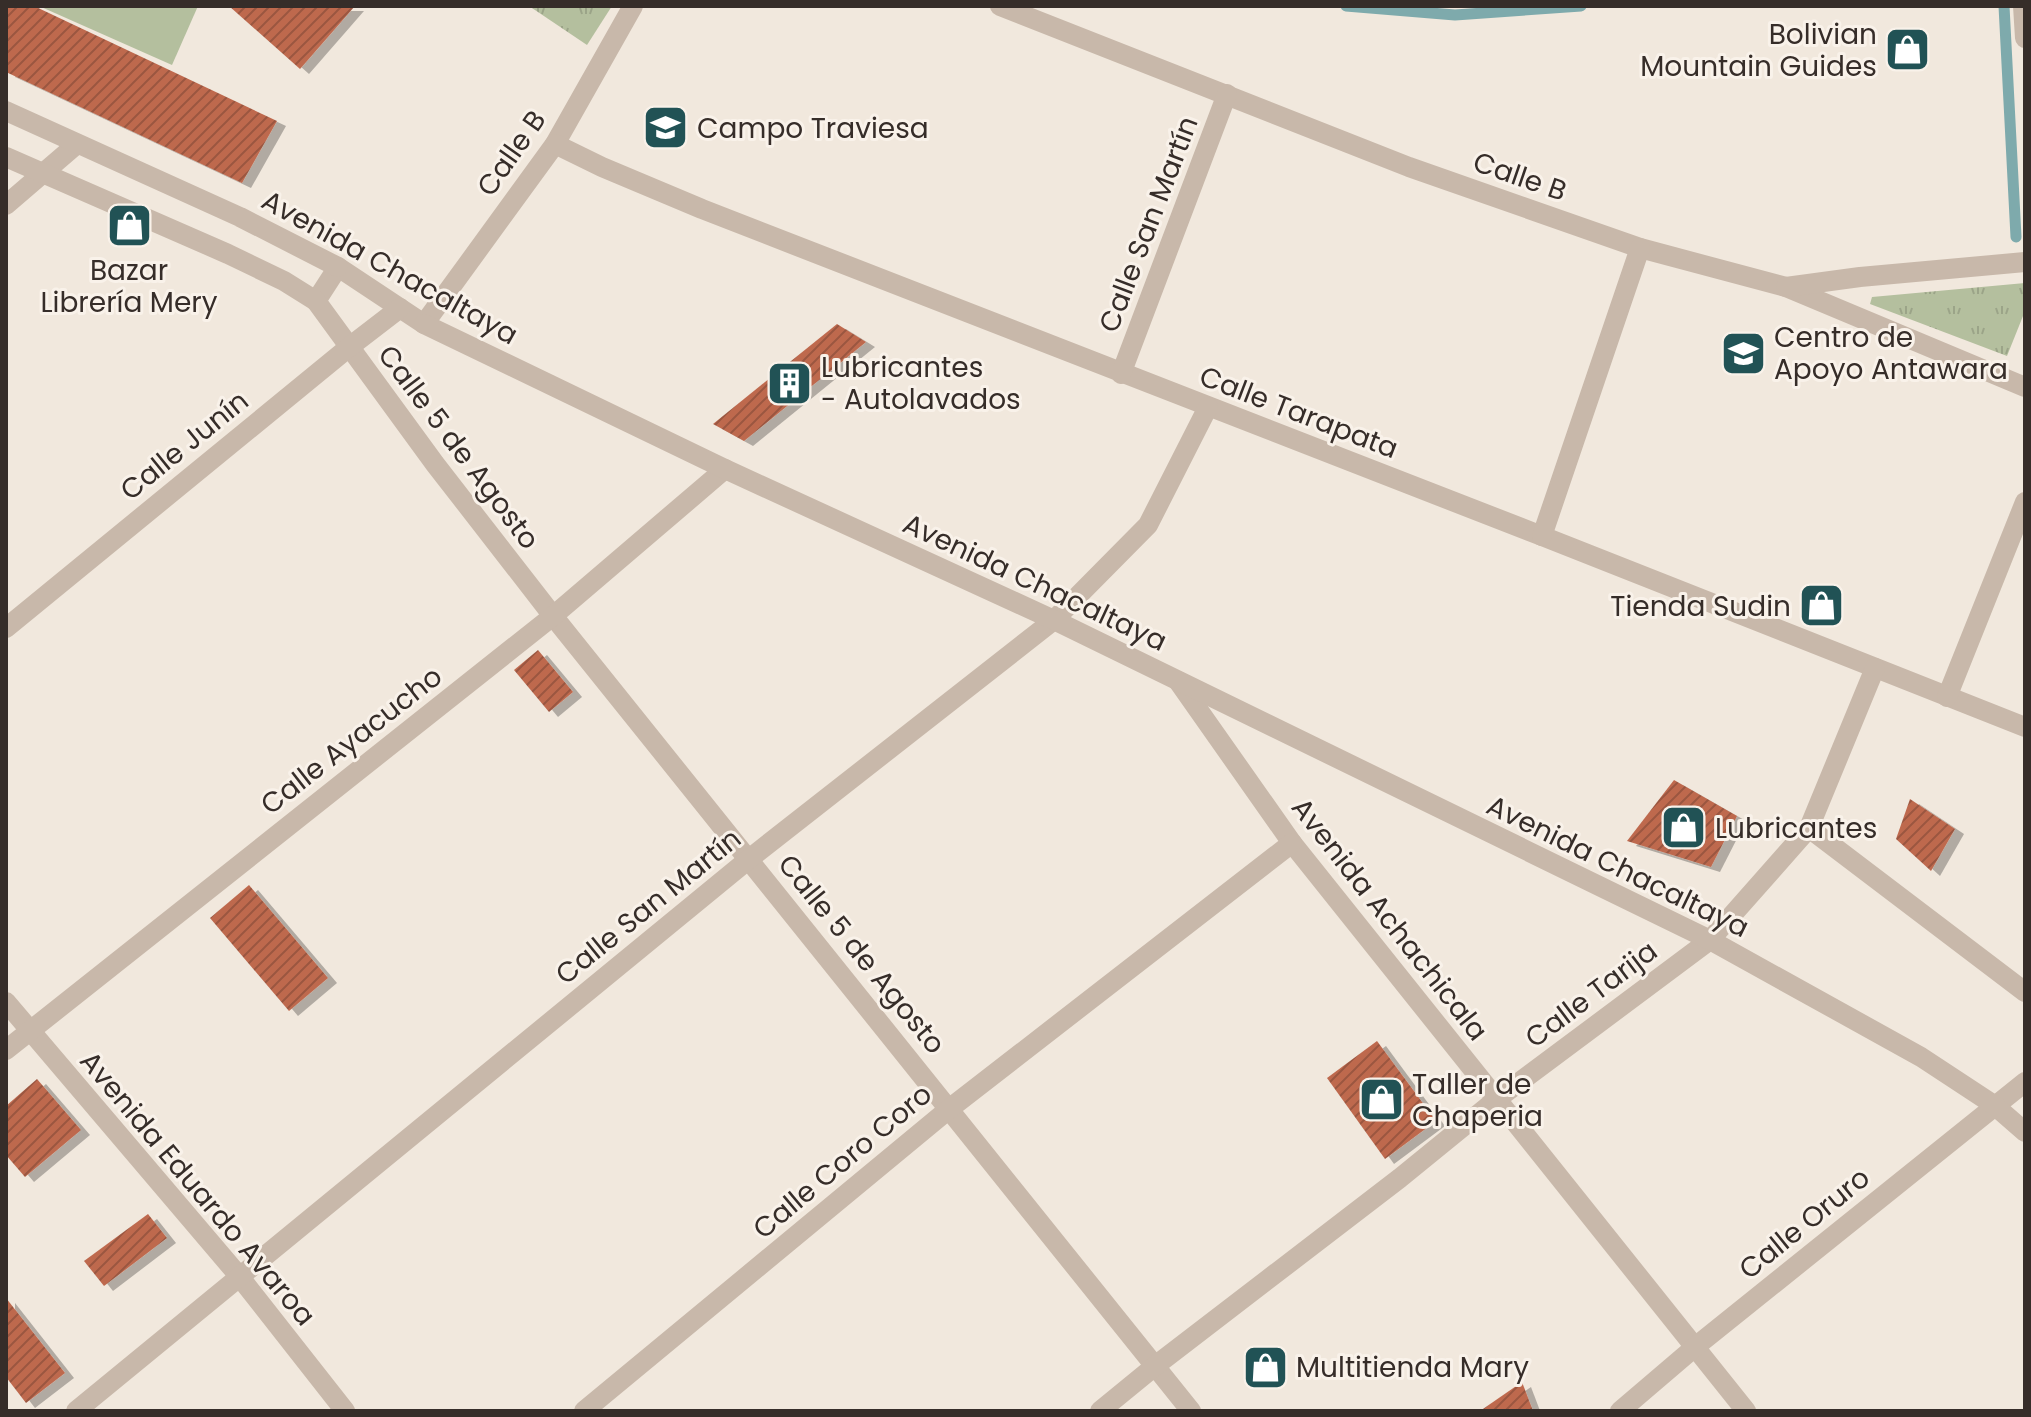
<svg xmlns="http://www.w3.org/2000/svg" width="2031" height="1417" font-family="Poppins,sans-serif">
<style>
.grass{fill:#b4bf9e}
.park{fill:url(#park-tufts)}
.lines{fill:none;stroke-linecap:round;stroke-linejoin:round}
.stream{stroke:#7eaaac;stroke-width:11}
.building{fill:url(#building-hatch);filter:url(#shadow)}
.minor{stroke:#c8b8aa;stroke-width:20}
.tertiary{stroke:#c8b8aa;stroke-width:20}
.labels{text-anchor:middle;stroke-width:6;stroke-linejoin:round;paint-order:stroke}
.poi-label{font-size:28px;fill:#362d29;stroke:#f9f2ea;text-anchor:start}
.street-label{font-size:28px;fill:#362d29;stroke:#f9f2ea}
</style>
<defs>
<pattern id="park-tufts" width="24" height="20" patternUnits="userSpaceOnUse" patternTransform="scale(2)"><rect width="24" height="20" fill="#b4bf9e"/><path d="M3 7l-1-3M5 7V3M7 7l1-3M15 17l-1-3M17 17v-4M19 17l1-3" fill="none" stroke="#9ba488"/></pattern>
<pattern id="building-hatch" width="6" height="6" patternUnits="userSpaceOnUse" patternTransform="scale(2)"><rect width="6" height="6" fill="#be694e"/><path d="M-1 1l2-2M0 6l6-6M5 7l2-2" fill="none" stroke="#9b5741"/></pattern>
<filter id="shadow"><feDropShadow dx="9" dy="5" stdDeviation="0" flood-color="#0004"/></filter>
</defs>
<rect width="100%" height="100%" fill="#f1e8dd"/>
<polygon class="grass" points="39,6 198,6 172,65"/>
<g class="park">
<polygon points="529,6 612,6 587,45"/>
<polygon points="2025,283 2025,311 2007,356 1870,304 1872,297"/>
</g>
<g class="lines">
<g class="stream">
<polyline points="1346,6 1455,15 1581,6"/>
<polyline points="2004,6 2016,237"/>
</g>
</g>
<g class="building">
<polygon points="6,6 34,6 277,121 242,183 6,72"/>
<polygon points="229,6 355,6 300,69"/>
<polygon points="837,324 866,342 744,441 713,424"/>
<polygon points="538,650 573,692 549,712 514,670"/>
<polygon points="1674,780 1737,816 1711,867 1627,841"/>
<polygon points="1910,799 1955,829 1931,871 1896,839"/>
<polygon points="249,885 328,978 289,1011 210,918"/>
<polygon points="1377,1041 1436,1121 1385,1159 1327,1078"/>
<polygon points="37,1079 81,1130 25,1177 6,1155 6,1106"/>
<polygon points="148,1214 167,1238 104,1286 84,1261"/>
<polygon points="6,1298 65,1373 26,1403 6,1377"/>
<polygon points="1522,1382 1533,1411 1480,1411"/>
</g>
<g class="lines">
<g class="minor">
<polyline points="633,6 555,144 424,324 338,267 316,301 435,464 553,616 1191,1411"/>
<polyline points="1000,6 1409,167 1640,248 1786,287 2025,387"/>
<polyline points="2023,6 2025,38"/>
<polyline points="555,144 602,167 702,209 1542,536 2025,727"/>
<polyline points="6,205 77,144"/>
<polyline points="1786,287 1860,277 2025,262"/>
<polyline points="1121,374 1227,94"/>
<polyline points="1542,536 1640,248"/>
<polyline points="6,628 348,348 400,308"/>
<polyline points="1178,681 1292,843 1746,1411"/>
<polyline points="1947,697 2025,502"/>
<polyline points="1809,828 2025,992"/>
<polyline points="6,1002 239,1276 345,1411"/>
<polyline points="6,1050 553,616 725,469"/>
<polyline points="76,1411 749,859 1054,620 1148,525 1208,407"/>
<polyline points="584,1411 949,1109 1292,843"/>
<polyline points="1100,1411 1155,1366 1400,1178 1497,1099 1710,940 1809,828 1875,668"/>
<polyline points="1620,1411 1695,1347 2025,1082"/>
</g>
<g class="tertiary">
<polyline points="6,111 240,217 338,267"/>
<polyline points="6,157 228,254 284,281 316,301"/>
<polyline points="424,324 725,469 1054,620 1710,940 1921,1057 1994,1105 2025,1132"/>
</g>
</g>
<defs>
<symbol id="shop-square" viewBox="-11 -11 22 22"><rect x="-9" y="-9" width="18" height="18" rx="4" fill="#215255" stroke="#f9f2ea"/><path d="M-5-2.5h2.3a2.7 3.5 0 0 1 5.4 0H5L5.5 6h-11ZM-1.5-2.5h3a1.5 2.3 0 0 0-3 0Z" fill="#fff"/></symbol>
<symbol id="school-square" viewBox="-11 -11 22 22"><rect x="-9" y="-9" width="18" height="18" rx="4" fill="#215255" stroke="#f9f2ea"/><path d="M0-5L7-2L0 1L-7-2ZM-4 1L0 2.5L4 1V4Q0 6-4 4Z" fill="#fff"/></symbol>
<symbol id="building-square" viewBox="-11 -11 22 22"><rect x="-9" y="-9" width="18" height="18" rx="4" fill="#215255" stroke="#f9f2ea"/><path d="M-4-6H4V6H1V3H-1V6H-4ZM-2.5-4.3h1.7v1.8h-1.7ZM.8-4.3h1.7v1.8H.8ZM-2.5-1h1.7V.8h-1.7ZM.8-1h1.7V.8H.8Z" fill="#fff"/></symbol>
</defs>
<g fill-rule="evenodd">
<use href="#shop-square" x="1882" y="24" width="51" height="51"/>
<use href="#school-square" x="640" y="102" width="51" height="51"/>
<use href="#shop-square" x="104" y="200" width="51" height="51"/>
<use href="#school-square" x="1718" y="328" width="51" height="51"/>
<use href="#building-square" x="764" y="358" width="51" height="51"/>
<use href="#shop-square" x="1796" y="580" width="51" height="51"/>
<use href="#shop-square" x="1658" y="802" width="51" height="51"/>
<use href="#shop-square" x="1356" y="1074" width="51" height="51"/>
<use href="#shop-square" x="1240" y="1342" width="51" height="51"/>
</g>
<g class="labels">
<g class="poi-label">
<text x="1877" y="44" text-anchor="end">Bolivian<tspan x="1877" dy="32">Mountain Guides</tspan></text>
<text x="697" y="138">Campo Traviesa</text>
<text x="129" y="280" text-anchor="middle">Bazar<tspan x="129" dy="32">Librería Mery</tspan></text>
<text x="1774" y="347">Centro de<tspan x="1774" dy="32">Apoyo Antawara</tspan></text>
<text x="821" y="377">Lubricantes<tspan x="821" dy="32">- Autolavados</tspan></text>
<text x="1791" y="616" text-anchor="end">Tienda Sudin</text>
<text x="1715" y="838">Lubricantes</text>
<text x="1412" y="1094">Taller de<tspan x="1412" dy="32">Chaperia</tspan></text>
<text x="1296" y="1377">Multitienda Mary</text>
</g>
<g class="street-label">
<text transform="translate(511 153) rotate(-55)" y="10">Calle B</text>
<text transform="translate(1520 176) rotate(19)" y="10">Calle B</text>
<text transform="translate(1148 224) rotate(-69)" y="10">Calle San Martín</text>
<text transform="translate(390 267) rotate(29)" y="10">Avenida Chacaltaya</text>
<text transform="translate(1299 412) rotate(21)" y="10">Calle Tarapata</text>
<text transform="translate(184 445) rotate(-39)" y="10">Calle Junín</text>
<text transform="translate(459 447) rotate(53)" y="10">Calle 5 de Agosto</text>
<text transform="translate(1035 582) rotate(25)" y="10">Avenida Chacaltaya</text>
<text transform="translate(351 740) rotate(-38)" y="10">Calle Ayacucho</text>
<text transform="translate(1618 866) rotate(26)" y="10">Avenida Chacaltaya</text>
<text transform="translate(648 906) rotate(-39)" y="10">Calle San Martín</text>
<text transform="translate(1390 919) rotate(52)" y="10">Avenida Achachicala</text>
<text transform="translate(862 954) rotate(51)" y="10">Calle 5 de Agosto</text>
<text transform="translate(1591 994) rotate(-37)" y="10">Calle Tarija</text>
<text transform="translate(842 1161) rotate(-40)" y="10">Calle Coro Coro</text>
<text transform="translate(198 1188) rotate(50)" y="10">Avenida Eduardo Avaroa</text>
<text transform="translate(1804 1223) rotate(-39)" y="10">Calle Oruro</text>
</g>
</g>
<rect width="2031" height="1417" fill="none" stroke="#362d29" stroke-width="16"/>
</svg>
